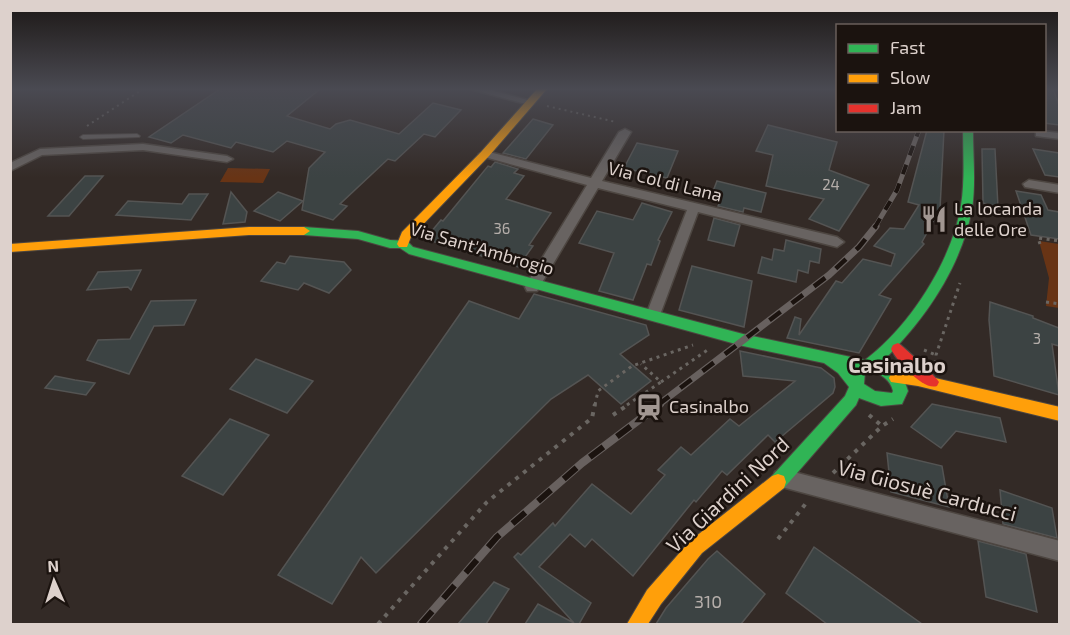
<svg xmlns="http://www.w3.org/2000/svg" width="1070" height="635" font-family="'Exo 2',sans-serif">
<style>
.green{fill:#683415}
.building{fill:#3c4343;stroke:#545453;stroke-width:1.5}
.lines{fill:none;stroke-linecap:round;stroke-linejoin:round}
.lane-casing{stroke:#4d4641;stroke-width:2}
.street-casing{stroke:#4d4641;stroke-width:3}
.fast-casing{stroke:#4d4641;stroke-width:2}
.slow-casing{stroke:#4d4641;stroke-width:2}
.jam-casing{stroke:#4d4641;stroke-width:2}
.path-far2{stroke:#6a6662;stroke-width:2;stroke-dasharray:2 4;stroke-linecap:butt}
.path-far1{stroke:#6a6662;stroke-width:3;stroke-dasharray:3 4.5;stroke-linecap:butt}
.path{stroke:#6a6662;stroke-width:4;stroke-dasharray:4 6;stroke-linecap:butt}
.lane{fill:#686361;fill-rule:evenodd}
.street{fill:#686361;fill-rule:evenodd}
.fast{fill:#30b455;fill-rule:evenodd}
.slow{fill:#ff9f0a;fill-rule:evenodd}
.jam{fill:#e5322d;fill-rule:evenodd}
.rail-far2-casing{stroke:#68615f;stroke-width:5}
.rail-far1-casing{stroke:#68615f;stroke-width:7}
.rail-casing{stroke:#68615f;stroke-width:8}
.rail-far2{stroke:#1b130f;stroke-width:4;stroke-dasharray:10;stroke-linecap:butt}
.rail-far1{stroke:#1b130f;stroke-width:4.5;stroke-dasharray:14;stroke-linecap:butt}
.rail{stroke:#1b130f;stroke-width:6;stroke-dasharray:17;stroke-linecap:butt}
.labels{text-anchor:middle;stroke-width:5;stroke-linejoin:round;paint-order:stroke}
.number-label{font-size:15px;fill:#b5aeaa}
.street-label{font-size:18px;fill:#ddd1cc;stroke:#1b130f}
.poi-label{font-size:18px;fill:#ddd1cc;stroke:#1b130f;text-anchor:start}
.near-number-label{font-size:18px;fill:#b5aeaa}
.quarter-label{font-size:21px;font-weight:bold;fill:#ddd1cc;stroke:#1b130f}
.near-street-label{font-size:21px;fill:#ddd1cc;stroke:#1b130f}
</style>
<rect width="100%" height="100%" fill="#332a26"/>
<g class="green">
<polygon points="228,168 270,169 263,183 220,182"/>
<polygon points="1039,241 1059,244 1059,308 1046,306 1049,278"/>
</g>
<g class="building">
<polygon points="220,89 320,89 287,116 330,129 336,124 350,120 399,134 433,103 461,110 435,137 424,134 395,161 388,159 340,204 347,206 333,220 302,210 309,168 325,152 287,141 273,152 236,142 231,148 183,135 171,143 149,137"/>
<polygon points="1044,89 1053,89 1059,105 1059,125 1044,123"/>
<polygon points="533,119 553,125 526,159 503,153"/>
<polygon points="768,125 837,142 829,170 869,185 839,231 809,219 824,199 766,186 773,155 756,151"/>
<polygon points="927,130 944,130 940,209 922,242 924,244 879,295 891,299 859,353 787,338 795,317 801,319 799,335 836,281 842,283 863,259 891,266 895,254 874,246 890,228 904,229 919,205 908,202"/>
<polygon points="637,143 678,151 667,178 624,168"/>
<polygon points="982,149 995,149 998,207 983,203"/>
<polygon points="1033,149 1059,153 1059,177 1045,175"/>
<polygon points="495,162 518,169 514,173 524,176 506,199 551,213 529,245 533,246 518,267 425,239 441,220 443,221 488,166 491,167"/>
<polygon points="85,176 103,176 69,216 48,216"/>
<polygon points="717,181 766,193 761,212 744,208 743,212 718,206 720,202 710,199"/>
<polygon points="1016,191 1041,195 1048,210 1059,212 1059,239 1031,235"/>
<polygon points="231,192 247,212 245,222 223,224"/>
<polygon points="278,192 303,201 280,221 254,211"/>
<polygon points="189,194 208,194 191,220 116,215 128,201 182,204"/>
<polygon points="642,203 672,212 658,240 660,241 651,265 647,264 633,300 599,291 614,253 579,243 597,211 633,220"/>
<polygon points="714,218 740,225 734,246 708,240"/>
<polygon points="786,240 821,249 819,263 810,261 808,273 798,270 796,282 758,273 762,257 772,260 774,249 784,251"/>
<polygon points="290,256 344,262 351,270 329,293 304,283 298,290 261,281 277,262 285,264"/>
<polygon points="692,266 752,281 744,327 679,310"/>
<polygon points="141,270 131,290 128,287 87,290 98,272"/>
<polygon points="534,294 646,325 649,335 620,354 651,381 621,404 588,375 551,399 376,573 361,557 332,604 278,575 469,301 519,319"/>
<polygon points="196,300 184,325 154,326 129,374 87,360 98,340 130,339 151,301"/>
<polygon points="990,302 1033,316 1033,318 1059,328 1059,346 1052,344 1059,395 994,376 989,320"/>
<polygon points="740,351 821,368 834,378 835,387 833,393 775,442 768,435 727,475 722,471 696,502 694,500 633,576 592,539 585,547 570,534 539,567 591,603 579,624 525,624 538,604 574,623 514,557 518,553 521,555 553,523 555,526 592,484 631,514 665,475 658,470 681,447 691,455 730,419 739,426 795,381 743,376"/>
<polygon points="256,359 313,381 287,413 230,389"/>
<polygon points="55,376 75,380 95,383 86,395 45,388"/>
<polygon points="932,404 1000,418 1006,442 956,431 941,448 911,427"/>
<polygon points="230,419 269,435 223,495 182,476"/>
<polygon points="887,453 942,466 949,507 891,492"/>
<polygon points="1000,490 1052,508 1057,538 1003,524"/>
<polygon points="978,541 1026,554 1037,612 986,597"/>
<polygon points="814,547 922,624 827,624 786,593"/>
<polygon points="717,551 765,594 741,624 656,624 666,608 708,559"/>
<polygon points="494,582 509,589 486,624 458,624"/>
</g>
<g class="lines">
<defs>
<polygon id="lane" points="137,134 140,136 139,137 83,139 80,137 83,135"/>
<g id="street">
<polygon points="470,89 487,89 535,102 530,105"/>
<polygon points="625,129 631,132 602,181 837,237 844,242 837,247 698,212 660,315 658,319 648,319 646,315 687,210 598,188 537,291 527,291 525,287 527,283 587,185 481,156 479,154 485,151 591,178 619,132"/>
<polygon points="1040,131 1060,133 1060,139 1036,136 1036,132"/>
<polygon points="143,144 227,156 233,159 227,162 143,150 42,155 10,171 10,163 40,149"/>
<polygon points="1029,180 1060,185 1060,193 1025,187 1023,184"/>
<polygon points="782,469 1060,541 1060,561 782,487 775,484 773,478 775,472"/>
</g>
<path id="fast" d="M 963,130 L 973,130 C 973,157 976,183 972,209 C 961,268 924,321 882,362 C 897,368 904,377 908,391 L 902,404 L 881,406 L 859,398 L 856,405 L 784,488 L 778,490 L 772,488 L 770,482 L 772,476 L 845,396 L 849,387 L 838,373 L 824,363 L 743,346 L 409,254 L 400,248 L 390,248 L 358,239 L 304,235 L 298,231 L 304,227 L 358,231 L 390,240 L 407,241 L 413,247 L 743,334 L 865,360 C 910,326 952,261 961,205 C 965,180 963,155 963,130 ZM 870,371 C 881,374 890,379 893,391 L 892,393 L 875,391 L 864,384 L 865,372 Z"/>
<g id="slow">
<polygon points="537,89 547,89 489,156 411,237 407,247 399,247 397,244 402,232 481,152"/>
<polygon points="249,227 304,227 310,231 304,235 249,235 10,252 10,244"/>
<polygon points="896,372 918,374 1060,407 1060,421 918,386 891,382 889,378 891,374"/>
<polygon points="778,474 784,476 786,482 784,488 702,553 661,604 648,624 627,624 647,590 690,541 772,476"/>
</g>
<path id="jam" d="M 898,343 C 902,345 937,378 939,382 L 937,386 C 923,391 897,361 891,349 L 893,345 Z"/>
</defs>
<use href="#lane" class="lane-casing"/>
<use href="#street" class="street-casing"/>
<use href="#fast" class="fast-casing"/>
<use href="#slow" class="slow-casing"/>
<use href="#jam" class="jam-casing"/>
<g class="path-far2">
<polyline points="547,106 616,122"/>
<polyline points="87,126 143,89"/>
</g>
<g class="path-far1">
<polyline points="1040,244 1038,238 1060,241"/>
<polyline points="1046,302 1060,304"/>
<polyline points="924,350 936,355"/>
<polyline points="936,363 936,355 960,283"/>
<polyline points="661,382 709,349"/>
<polyline points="595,405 598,391 632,366 693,345"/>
<polyline points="627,405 661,382 641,364"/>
</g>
<g class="path">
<polyline points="613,415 629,404"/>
<polyline points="869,415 882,426"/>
<polyline points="833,473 882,426 893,419"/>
<polyline points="778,539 807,502"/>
<polyline points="378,624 487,502 592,418 595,404"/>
</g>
<use href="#lane" class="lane"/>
<use href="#street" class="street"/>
<use href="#fast" class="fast"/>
<use href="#slow" class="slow"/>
<use href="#jam" class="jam"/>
<defs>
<polyline id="rail-far2" points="875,227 897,190 919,130"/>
<polyline id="rail-far1" points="658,405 829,275 859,247 876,226"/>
<polyline id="rail" points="421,624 497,537 582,463 660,404"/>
</defs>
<use href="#rail-far2" class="rail-far2-casing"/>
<use href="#rail-far1" class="rail-far1-casing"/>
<use href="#rail" class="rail-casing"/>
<use href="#rail-far2" class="rail-far2"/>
<use href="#rail-far1" class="rail-far1"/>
<use href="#rail" class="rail"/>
</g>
<linearGradient id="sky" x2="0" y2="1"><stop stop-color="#1c1715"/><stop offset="0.5" stop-color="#4a4a52"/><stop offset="1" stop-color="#4a4a52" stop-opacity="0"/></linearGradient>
<rect width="1070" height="178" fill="url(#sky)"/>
<defs>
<symbol id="restaurant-bare" viewBox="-9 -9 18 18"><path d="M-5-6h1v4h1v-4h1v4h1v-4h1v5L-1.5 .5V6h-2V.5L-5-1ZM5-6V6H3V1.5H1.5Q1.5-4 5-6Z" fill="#a29792" stroke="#1b130f" stroke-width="2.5" paint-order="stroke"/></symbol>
<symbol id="station-bare" viewBox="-9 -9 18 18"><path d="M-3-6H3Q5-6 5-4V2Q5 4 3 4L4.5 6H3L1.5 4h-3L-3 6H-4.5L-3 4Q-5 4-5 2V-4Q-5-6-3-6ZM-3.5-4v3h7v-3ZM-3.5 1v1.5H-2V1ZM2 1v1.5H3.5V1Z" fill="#a29792" stroke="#1b130f" stroke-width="2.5" paint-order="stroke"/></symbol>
</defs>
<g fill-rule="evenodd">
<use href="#restaurant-bare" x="915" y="200" width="38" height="38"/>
<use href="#station-bare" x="630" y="388" width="38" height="38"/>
</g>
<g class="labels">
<g class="number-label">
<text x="831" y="190">24</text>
<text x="502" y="234">36</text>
<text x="1037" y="344">3</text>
</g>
<g class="street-label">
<text transform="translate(665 182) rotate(14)" y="6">Via Col di Lana</text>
<text transform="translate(482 249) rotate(16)" y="6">Via Sant'Ambrogio</text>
</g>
<g class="poi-label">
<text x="954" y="215">La locanda<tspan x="954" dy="21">delle Ore</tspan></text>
<text x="669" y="413">Casinalbo</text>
</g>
<g class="near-number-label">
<text x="708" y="608">310</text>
</g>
<g class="quarter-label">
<text x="897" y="373">Casinalbo</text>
</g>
<g class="near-street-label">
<text transform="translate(927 491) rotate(15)" y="7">Via Giosuè Carducci</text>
<text transform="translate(728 495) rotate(-43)" y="7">Via Giardini Nord</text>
</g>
</g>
<rect width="1070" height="635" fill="none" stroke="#ddd1cc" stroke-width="24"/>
<rect x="836" y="24" width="210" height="108" fill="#1b130f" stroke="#695f5b" stroke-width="1.5"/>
<rect x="848" y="44" width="30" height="9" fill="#30b455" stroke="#695f5b" stroke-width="1.5"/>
<text x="890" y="54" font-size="18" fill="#ddd1cc">Fast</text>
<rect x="848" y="74" width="30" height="9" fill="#ff9f0a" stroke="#695f5b" stroke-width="1.5"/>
<text x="890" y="84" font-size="18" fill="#ddd1cc">Slow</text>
<rect x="848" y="104" width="30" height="9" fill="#e5322d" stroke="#695f5b" stroke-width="1.5"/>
<text x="890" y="114" font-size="18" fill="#ddd1cc">Jam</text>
<g transform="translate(54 581) rotate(357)" stroke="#1b130f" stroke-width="4.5" paint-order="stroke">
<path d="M0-4.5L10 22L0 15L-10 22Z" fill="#ddd1cc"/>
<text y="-9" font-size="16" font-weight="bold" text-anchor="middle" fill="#ddd1cc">N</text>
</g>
</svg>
